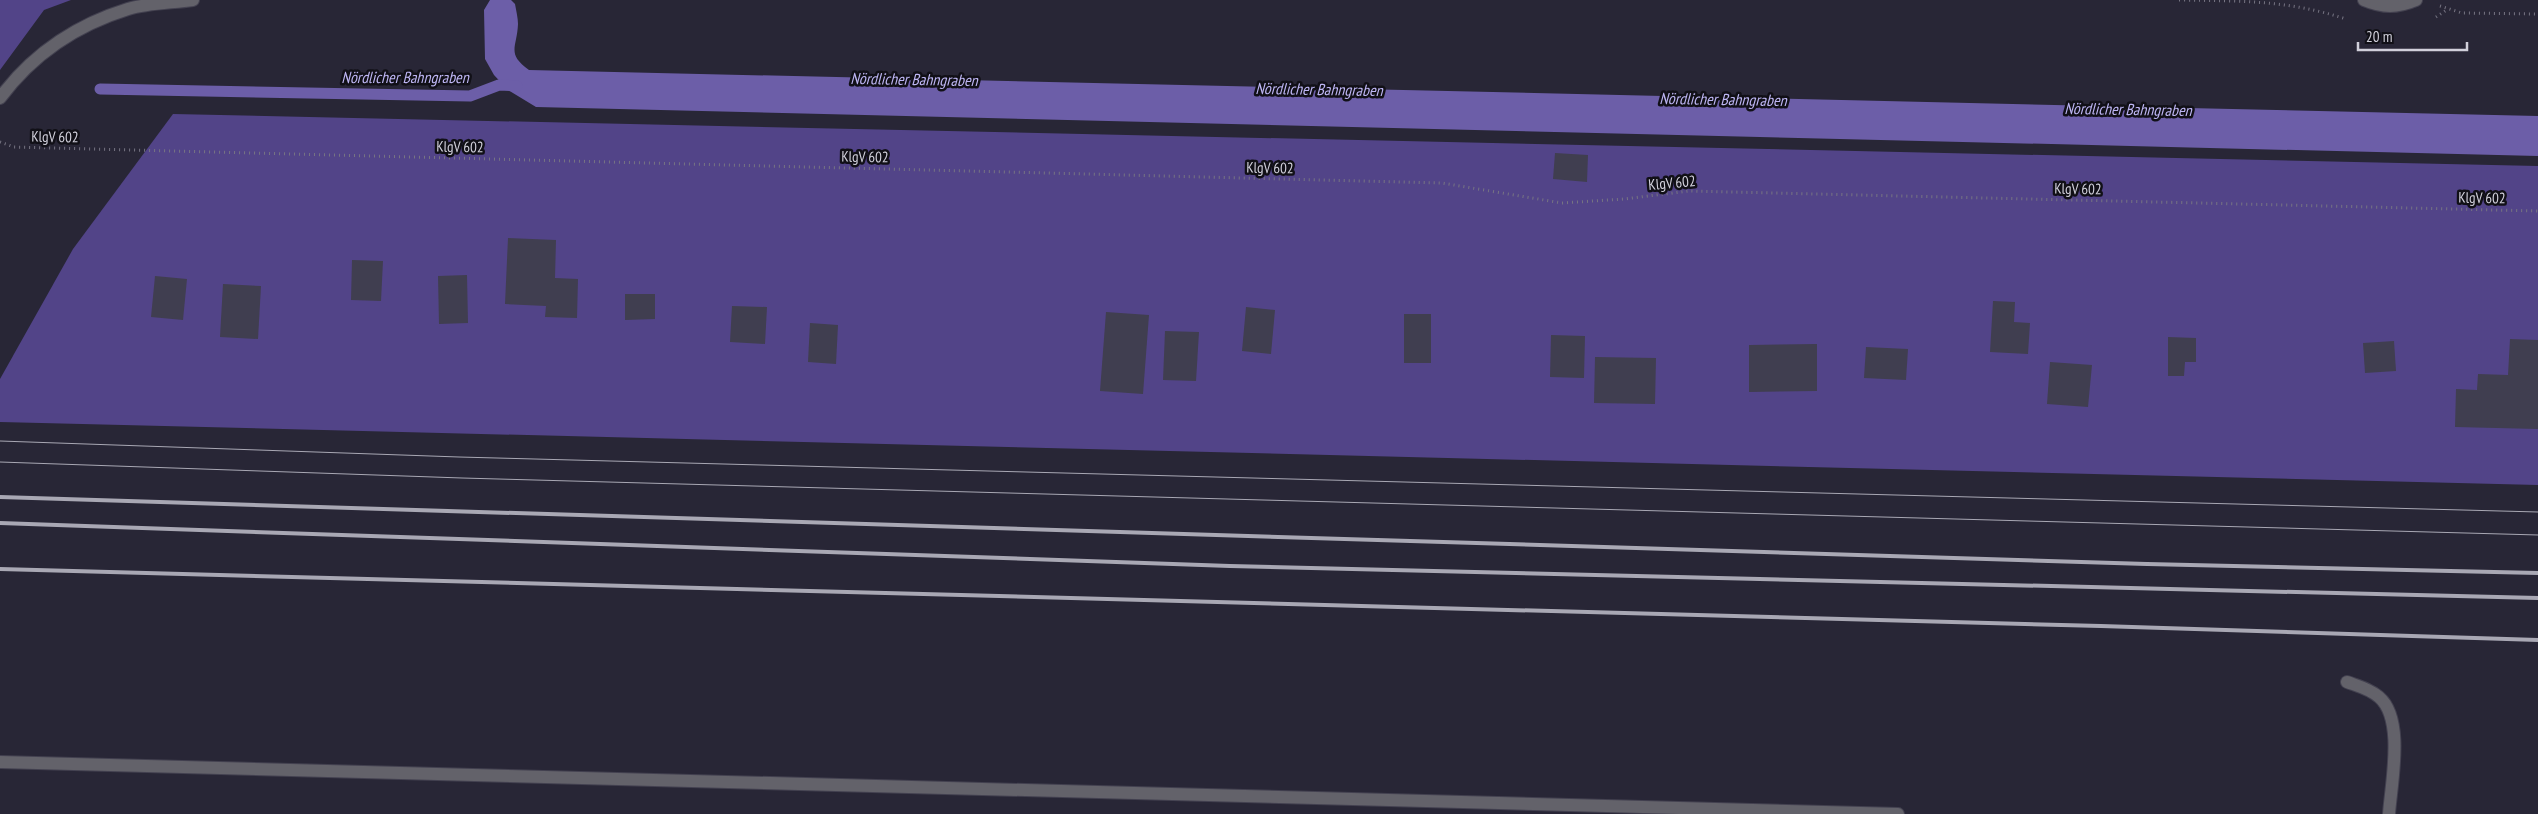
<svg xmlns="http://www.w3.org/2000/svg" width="2538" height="814" font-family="'PT Sans Narrow',sans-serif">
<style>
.green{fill:#524488}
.water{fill:#6c5ea8}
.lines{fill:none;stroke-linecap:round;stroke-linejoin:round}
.stream{stroke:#6c5ea8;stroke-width:11}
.building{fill:#403e50}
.minor-casing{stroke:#434150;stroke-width:14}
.path{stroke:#777583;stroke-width:3;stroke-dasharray:1 4;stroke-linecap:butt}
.minor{stroke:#63626a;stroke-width:12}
.tram{stroke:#a9a8b4;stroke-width:1}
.rail{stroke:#a9a8b4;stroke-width:4}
.labels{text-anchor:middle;stroke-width:5;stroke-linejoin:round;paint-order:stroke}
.street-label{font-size:15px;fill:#d1d0db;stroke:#111017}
.water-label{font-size:16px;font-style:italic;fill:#beb6f4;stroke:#111017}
</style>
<rect width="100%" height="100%" fill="#282636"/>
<g class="green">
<polygon points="0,0 71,0 44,10 0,70"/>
<polygon points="173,114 2538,166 2538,485 0,422 0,379 73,249"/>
</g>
<path class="water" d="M 490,0 L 511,0 L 515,4 C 516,10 518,18 518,24 C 517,48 506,53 529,70 L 2538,116 L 2538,156 L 536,107 L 508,90 L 494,75 L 485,59 L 484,10 Z"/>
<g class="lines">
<polyline class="stream" points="100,89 470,96 499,85 517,86"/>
</g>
<g class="building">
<polygon points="1555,153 1588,155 1587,182 1553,179"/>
<polygon points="508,238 556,240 555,278 578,279 577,318 545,317 546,306 505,304"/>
<polygon points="352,260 383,261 381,301 351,300"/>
<polygon points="467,275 468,323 439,324 438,276"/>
<polygon points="155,276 187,279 183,320 151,317"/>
<polygon points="223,284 261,286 258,339 220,337"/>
<polygon points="625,294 655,294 655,319 625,320"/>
<polygon points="1993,301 2015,302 2014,322 2030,323 2028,354 1990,352"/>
<polygon points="732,306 767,307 765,344 730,342"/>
<polygon points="1246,307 1275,310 1271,354 1242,351"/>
<polygon points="1106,312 1149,315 1143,394 1100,391"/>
<rect x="1404" y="314" width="27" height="49"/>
<polygon points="810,323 838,325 836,364 808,362"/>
<polygon points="1165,331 1199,332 1196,381 1163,380"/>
<polygon points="1551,335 1585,336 1584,378 1550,377"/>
<polygon points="2168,337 2196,338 2196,362 2185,362 2184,376 2168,376"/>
<polygon points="2510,339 2538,340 2538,429 2455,427 2456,389 2477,390 2478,374 2508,375"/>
<polygon points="2394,341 2396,371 2365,373 2363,343"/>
<polygon points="1817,344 1817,391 1749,392 1749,345"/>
<polygon points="1866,347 1908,349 1906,380 1864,378"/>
<polygon points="1595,357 1656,358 1655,404 1594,403"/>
<polygon points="2050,362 2092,365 2088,407 2047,404"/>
</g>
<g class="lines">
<defs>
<g id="minor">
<path d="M 2364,0 C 2383,8 2397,8 2416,0"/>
<path d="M 0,98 C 32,55 76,25 128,9 C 148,3 172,3 193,0"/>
<path d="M 2347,682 C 2358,686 2370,689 2379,697 C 2405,719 2391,784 2389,814"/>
<polyline points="0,762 1898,814"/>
</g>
</defs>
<use href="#minor" class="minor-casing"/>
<g class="path">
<path d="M 2179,0 C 2240,1 2288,0 2346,19"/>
<polyline points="2440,6 2462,13 2538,14"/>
<polyline points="2436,17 2448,9"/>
<polyline points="0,142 14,147 1442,183 1562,203 1624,199 1689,191 2538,211"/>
</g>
<use href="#minor" class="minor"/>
<g class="tram">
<polyline points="0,441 459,457 2538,512"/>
<polyline points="0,462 462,478 2538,535"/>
</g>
<g class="rail">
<polyline points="0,497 2147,564 2538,573"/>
<polyline points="0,523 1230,566 2538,598"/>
<polyline points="0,569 2101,626 2538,640"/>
</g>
</g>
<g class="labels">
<g class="street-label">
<text transform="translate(55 137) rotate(1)" y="5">KlgV 602</text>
<text transform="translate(460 147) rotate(1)" y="5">KlgV 602</text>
<text transform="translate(865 157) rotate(1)" y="5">KlgV 602</text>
<text transform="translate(1270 168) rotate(1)" y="5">KlgV 602</text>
<text transform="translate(1672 183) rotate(-5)" y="5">KlgV 602</text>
<text transform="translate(2078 189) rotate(1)" y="5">KlgV 602</text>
<text transform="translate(2482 198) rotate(1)" y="5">KlgV 602</text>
</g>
<g class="water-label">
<text x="405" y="83">Nördlicher Bahngraben</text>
<text transform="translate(914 79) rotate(1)" y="6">Nördlicher Bahngraben</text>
<text transform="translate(1319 89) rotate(1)" y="6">Nördlicher Bahngraben</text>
<text transform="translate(1723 99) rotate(1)" y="6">Nördlicher Bahngraben</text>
<text transform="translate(2128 109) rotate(1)" y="6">Nördlicher Bahngraben</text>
</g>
</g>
<path d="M2358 42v8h109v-8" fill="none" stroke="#d1d0db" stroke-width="2.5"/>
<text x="2366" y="42" font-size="15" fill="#d1d0db" stroke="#111017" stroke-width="4" paint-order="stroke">20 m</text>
</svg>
